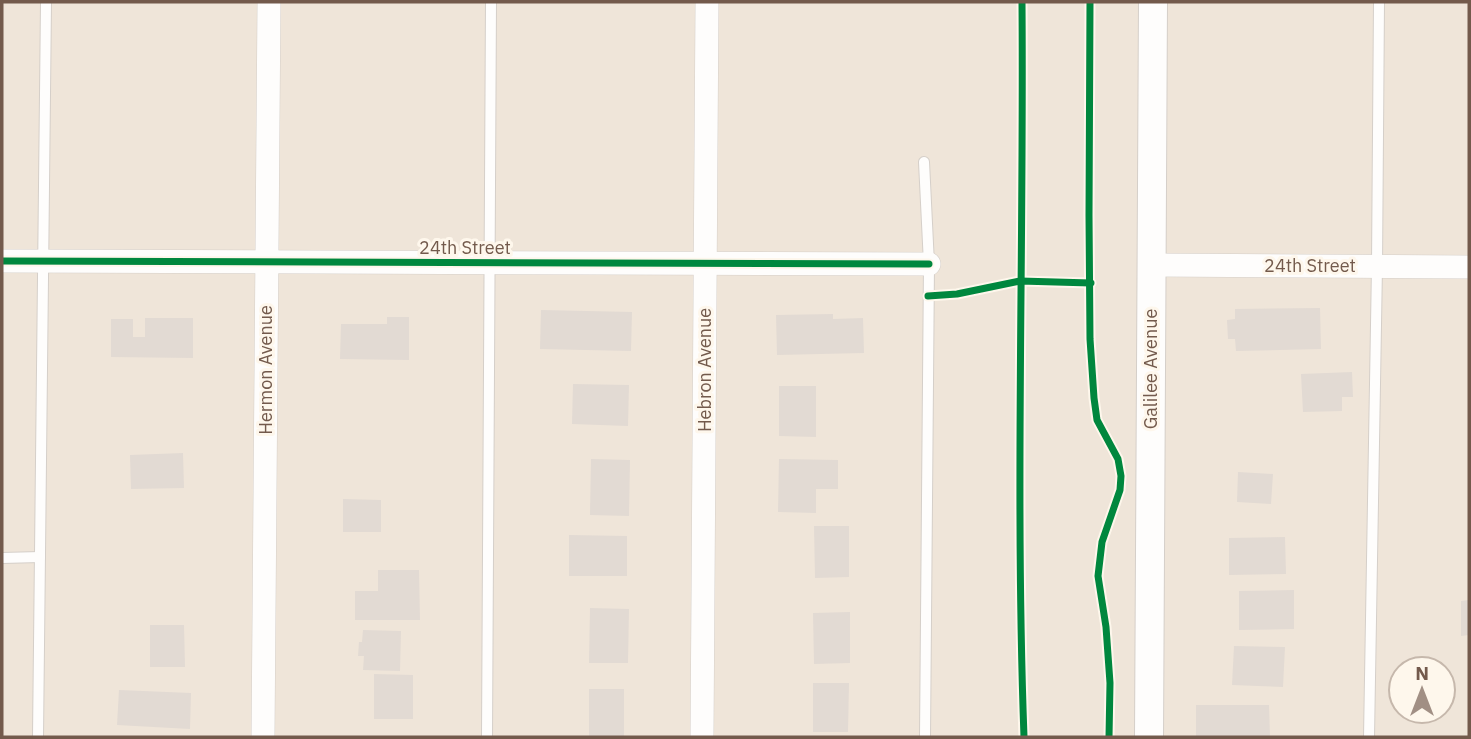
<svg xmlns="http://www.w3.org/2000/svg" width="1471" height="739" font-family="'IBM Plex Sans',sans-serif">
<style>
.residential{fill:#efe5d9;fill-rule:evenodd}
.building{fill:#e2dad3}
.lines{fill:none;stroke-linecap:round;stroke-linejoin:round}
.service-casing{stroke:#d5cfc9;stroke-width:12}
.minor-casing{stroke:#d5cfc9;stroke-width:24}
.tertiary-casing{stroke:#d5cfc9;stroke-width:30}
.service{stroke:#fefdfc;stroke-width:10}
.minor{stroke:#fefdfc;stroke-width:23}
.tertiary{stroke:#fefdfc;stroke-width:28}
.cycleway-casing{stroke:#fef7ec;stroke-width:11}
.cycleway{stroke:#00873e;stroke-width:7}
.labels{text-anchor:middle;stroke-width:6;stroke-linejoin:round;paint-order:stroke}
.street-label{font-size:18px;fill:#735a4c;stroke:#fef7ec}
</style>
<rect width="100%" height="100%" fill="#f6f2eb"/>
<path class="residential" d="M 2,2 L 1469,2 L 1469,737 L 2,737 ZM 1401,669 L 1443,669 L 1443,711 L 1401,711 Z"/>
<g class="building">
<polygon points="1320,308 1321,349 1236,351 1235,339 1228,339 1227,320 1235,319 1235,309"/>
<polygon points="541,310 632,312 631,351 540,349"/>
<polygon points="833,314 833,319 863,318 864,353 777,355 776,315"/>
<polygon points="387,317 409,317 409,360 340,359 341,324 387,324"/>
<polygon points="145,318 193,318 193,358 111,357 111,319 133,319 133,337 145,337"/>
<polygon points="1352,372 1353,397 1342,397 1342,411 1303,412 1301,374"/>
<polygon points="573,384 629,385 628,426 572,424"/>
<polygon points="779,386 816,386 816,437 779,436"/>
<polygon points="183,453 184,488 131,489 130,455"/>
<polygon points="591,459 630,460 629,516 590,515"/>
<polygon points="779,459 838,460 838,489 816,489 816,513 778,512"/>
<polygon points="1238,472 1273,474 1271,504 1237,502"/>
<polygon points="343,499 381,500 381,532 343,532"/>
<polygon points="814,526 849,526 849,577 815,578"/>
<polygon points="569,535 627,536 627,576 569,576"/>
<polygon points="1285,537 1286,574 1229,575 1229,538"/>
<polygon points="378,570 419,570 420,620 355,620 355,591 378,591"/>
<polygon points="1294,590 1294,629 1239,630 1239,591"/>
<polygon points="1469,600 1469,635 1461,636 1461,601"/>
<polygon points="590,608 629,609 628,663 589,663"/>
<polygon points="850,612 850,663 814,664 813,613"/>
<polygon points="150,625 184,625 185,667 150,667"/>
<polygon points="363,630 401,631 400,671 363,670 364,656 358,656 359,642 362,642"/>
<polygon points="1234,646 1285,647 1283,687 1232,685"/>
<polygon points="374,674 413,675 413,719 374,719"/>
<polygon points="813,683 849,683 848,732 813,732"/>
<rect x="589" y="689" width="35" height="48"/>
<polygon points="119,690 191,693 190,729 117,725"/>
<polygon points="1196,705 1269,705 1270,737 1196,737"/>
</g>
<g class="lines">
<defs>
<g id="service">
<polyline points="924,162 929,264 925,737"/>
<polyline points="2,558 40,557"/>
<polyline points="38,737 46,2"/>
<polyline points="487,737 491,2"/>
<polyline points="1369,737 1377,266 1379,2"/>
</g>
<g id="minor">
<polyline points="2,261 929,264"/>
<polyline points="1152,265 1469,267"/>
<polyline points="263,737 269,2"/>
<polyline points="702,737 707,2"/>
</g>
<polyline id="tertiary" points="1149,737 1153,2"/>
</defs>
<use href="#service" class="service-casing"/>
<use href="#minor" class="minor-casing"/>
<use href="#tertiary" class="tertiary-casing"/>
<use href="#service" class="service"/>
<use href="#minor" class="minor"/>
<use href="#tertiary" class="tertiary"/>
<defs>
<g id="cycleway">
<path d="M 1022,2 C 1024,247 1015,492 1024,737"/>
<polyline points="1090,2 1089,215 1090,339 1094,398 1097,420 1118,459 1121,476 1120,490 1102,542 1098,576 1106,627 1110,683 1109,737"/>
<polyline points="2,261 929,264"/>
<polyline points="928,296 957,294 1020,281 1091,283"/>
</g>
</defs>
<use href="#cycleway" class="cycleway-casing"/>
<use href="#cycleway" class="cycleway"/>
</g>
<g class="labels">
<g class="street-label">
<text x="465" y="254">24th Street</text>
<text x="1310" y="272">24th Street</text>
<text transform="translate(1151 369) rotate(-90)" y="6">Galilee Avenue</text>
<text transform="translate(266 370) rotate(-90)" y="6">Hermon Avenue</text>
<text transform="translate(705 370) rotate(-90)" y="6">Hebron Avenue</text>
</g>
</g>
<rect width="1471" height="739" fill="none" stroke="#735a4c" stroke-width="7"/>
<g transform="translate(1422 690)"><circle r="33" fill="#fef7ec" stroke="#c6b8ac" stroke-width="2"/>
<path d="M0-5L12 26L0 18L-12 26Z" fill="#a18f84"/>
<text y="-10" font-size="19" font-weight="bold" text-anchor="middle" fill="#735a4c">N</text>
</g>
</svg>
